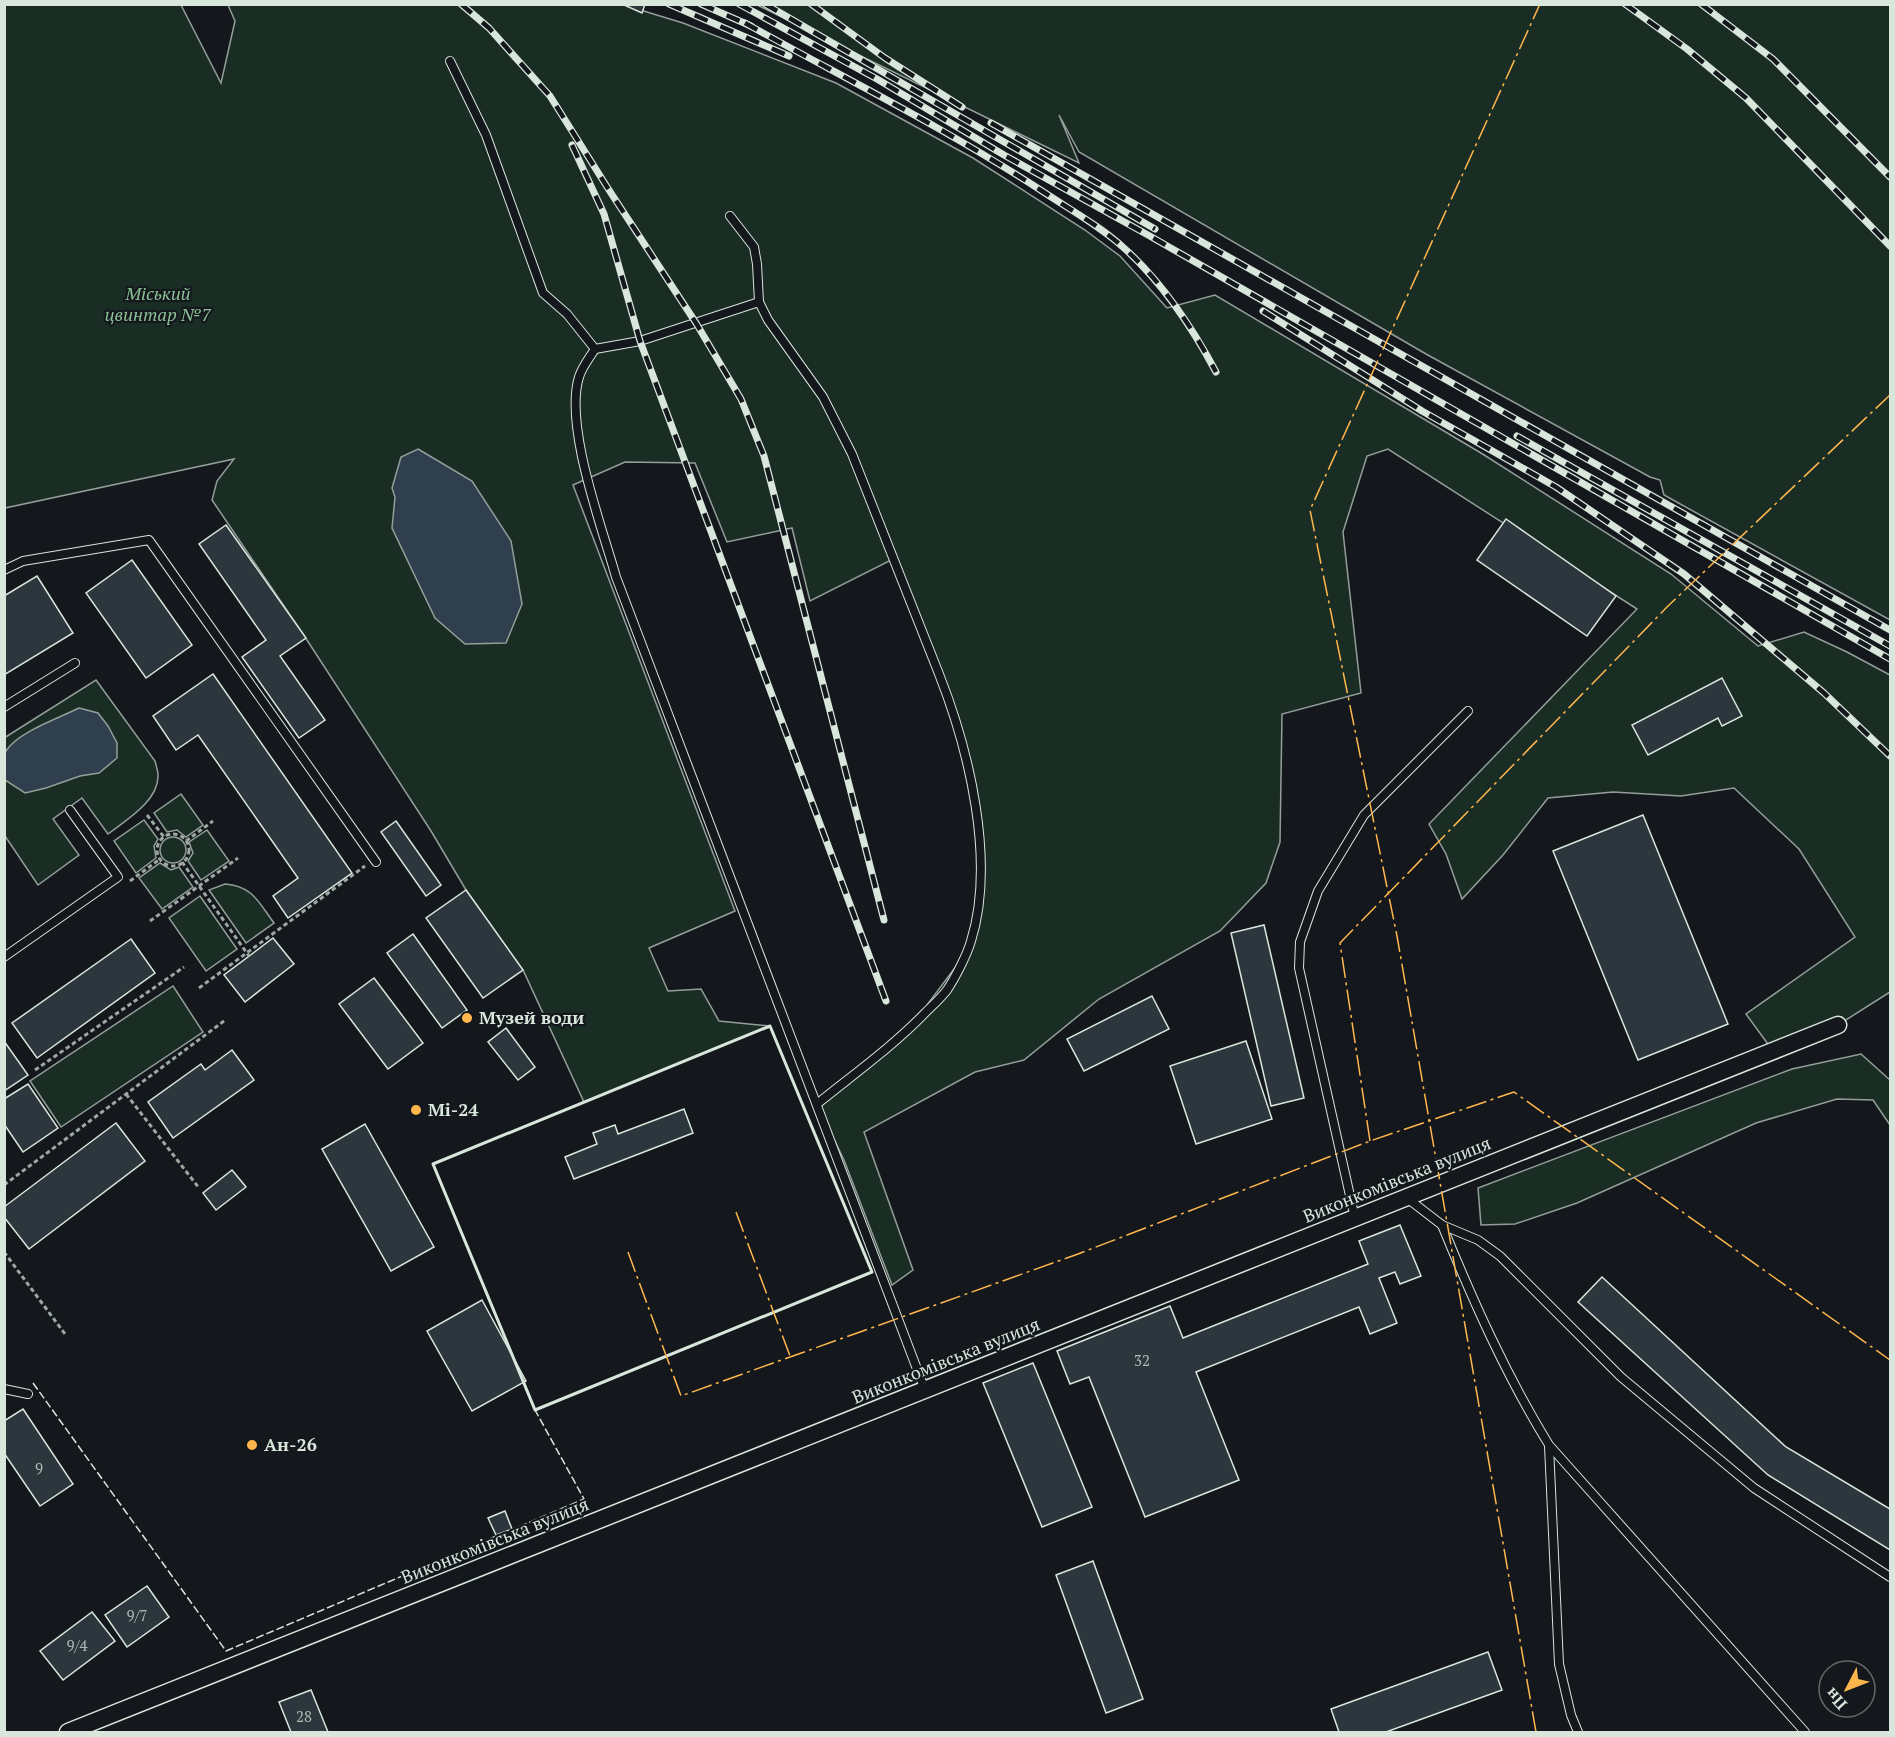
<svg xmlns="http://www.w3.org/2000/svg" width="1895" height="1737" font-family="'PT Serif',serif">
<style>
.green{fill:#1a2d24;stroke:#939e99;stroke-width:1.5}
.water{fill:#2f3f4d;stroke:#939e99;stroke-width:1.5}
.building{fill:#2c363c;stroke:#d8e6dc;stroke-width:1.5}
.lines{fill:none;stroke-linecap:round;stroke-linejoin:round}
.service-casing{stroke:#d8e6dc;stroke-width:10}
.minor-casing{stroke:#d8e6dc;stroke-width:19}
.path{stroke:#9da8a2;stroke-width:3;stroke-dasharray:4.5 3;stroke-linecap:butt}
.service{stroke:#14181c;stroke-width:8}
.minor{stroke:#14181c;stroke-width:16}
.rail-casing{stroke:#d8e6dc;stroke-width:7}
.rail{stroke:#14181c;stroke-width:4.5;stroke-dasharray:14;stroke-linecap:butt}
.fence{stroke:#d8e6dc;stroke-width:1.5;stroke-dasharray:8 3;stroke-linecap:butt}
.wall{stroke:#d8e6dc;stroke-width:3}
.power{stroke:#ffb74d;stroke-width:1.5;stroke-dasharray:21 4.5 3 4.5;stroke-linecap:butt}
.poi-dot{fill:#ffb74d;stroke:#14181c;stroke-width:2}
.labels{text-anchor:middle;stroke-width:4.5;stroke-linejoin:round;paint-order:stroke}
.number-label{font-size:15px;fill:#adbab4}
.park-label{font-size:18px;font-style:italic;fill:#8ac095;stroke:#14181c}
.poi-label{font-size:18px;font-weight:bold;fill:#d8e6dc;stroke:#14181c;text-anchor:start}
.street-label{font-size:18px;fill:#d8e6dc;stroke:#14181c}
</style>
<rect width="100%" height="100%" fill="#14181c"/>
<g class="green">
<polygon points="4,5 181,5 221,83 235,21 228,5 624,5 683,23 836,83 973,158 1085,230 1120,256 1167,308 1215,295 1481,453 1671,574 1758,646 1804,632 1847,652 1890,675 1890,992 1838,1025 1773,1051 1746,1014 1855,937 1799,849 1734,788 1681,796 1613,792 1548,798 1503,855 1462,899 1446,854 1429,824 1637,609 1388,449 1367,456 1343,532 1361,693 1282,714 1280,842 1266,883 1220,931 1099,999 1024,1060 975,1072 864,1132 913,1270 892,1285 844,1160 817,1104 906,1033 963,957 978,903 976,814 957,728 893,559 810,601 792,528 727,542 695,463 625,462 573,485 735,911 649,948 668,991 701,989 719,1021 770,1026 584,1102 523,970 466,890 431,831 305,637 212,500 217,481 234,459 5,508"/>
<polygon points="757,5 1890,5 1890,620 1664,495 1660,480 1650,477 1426,354 1079,152 1059,115 1079,163"/>
<path d="M 96,680 L 155,761 C 156,765 158,771 158,775 C 159,801 126,820 108,834 L 82,798 L 53,819 L 79,855 L 38,885 L 5,836 L 4,738 Z"/>
<polygon points="181,794 203,825 186,837 177,830 167,832 154,813"/>
<polygon points="144,820 158,839 154,846 156,858 136,873 114,841"/>
<polygon points="207,830 229,861 201,880 188,861 193,853 189,842"/>
<circle cx="173" cy="850" r="13"/>
<polygon points="160,863 171,870 179,867 193,887 162,909 139,878"/>
<path d="M 225,884 C 253,886 259,903 274,923 L 246,943 L 209,890 Z"/>
<polygon points="200,896 237,949 206,971 169,918"/>
<polygon points="173,986 203,1032 61,1127 30,1081"/>
<polygon points="1861,1054 1890,1080 1890,1125 1873,1100 1837,1099 1756,1123 1577,1203 1515,1224 1481,1225 1478,1188 1792,1069"/>
</g>
<g class="water">
<polygon points="418,449 472,481 511,541 522,604 506,643 465,644 435,618 392,528 395,497 392,488 401,457"/>
<path d="M 79,708 L 98,713 L 108,726 L 117,743 L 117,758 L 99,773 L 80,776 L 46,788 L 25,793 L 5,780 C 4,772 2,758 6,751 C 18,732 59,718 79,708 Z"/>
</g>
<g class="building">
<polygon points="622,4 645,4 642,13"/>
<polygon points="1506,519 1616,596 1587,636 1477,560"/>
<polygon points="226,525 306,638 280,656 325,720 299,738 242,657 266,640 199,544"/>
<polygon points="132,560 192,645 146,678 86,593"/>
<polygon points="37,576 73,633 4,675 4,596"/>
<polygon points="213,674 352,873 288,918 273,896 298,878 198,735 176,750 153,716"/>
<polygon points="1722,678 1742,716 1722,726 1718,718 1648,755 1632,725"/>
<polygon points="1643,815 1728,1024 1638,1060 1553,851"/>
<polygon points="396,821 441,885 426,896 381,832"/>
<polygon points="466,890 523,970 483,998 426,918"/>
<polygon points="1264,925 1304,1098 1271,1106 1231,933"/>
<polygon points="413,934 467,1010 442,1028 387,953"/>
<polygon points="273,938 294,964 245,1002 224,975"/>
<polygon points="131,939 155,973 37,1058 12,1023"/>
<polygon points="374,978 423,1043 388,1069 339,1004"/>
<polygon points="1152,996 1169,1029 1084,1071 1067,1039"/>
<polygon points="506,1028 535,1067 518,1080 488,1042"/>
<polygon points="4,1041 28,1075 4,1091"/>
<polygon points="1246,1041 1272,1119 1196,1144 1170,1066"/>
<polygon points="232,1050 254,1080 173,1138 148,1102 201,1064 205,1070"/>
<polygon points="28,1084 58,1128 23,1152 4,1124 4,1099"/>
<polygon points="684,1109 693,1133 574,1179 565,1157 597,1144 593,1133 615,1125 618,1134"/>
<polygon points="116,1123 145,1161 29,1249 4,1217 4,1207"/>
<polygon points="365,1124 434,1247 391,1271 322,1149"/>
<polygon points="232,1170 246,1187 216,1210 203,1193"/>
<polygon points="1400,1225 1421,1276 1400,1284 1395,1272 1379,1278 1397,1323 1370,1334 1359,1307 1196,1372 1239,1480 1145,1517 1089,1377 1070,1384 1057,1351 1170,1306 1183,1338 1368,1264 1359,1241"/>
<polygon points="1602,1277 1786,1447 1890,1509 1890,1550 1768,1475 1578,1302"/>
<polygon points="482,1300 526,1381 472,1411 427,1331"/>
<polygon points="1033,1363 1092,1507 1042,1527 983,1383"/>
<polygon points="23,1409 73,1484 40,1506 4,1453 4,1421"/>
<polygon points="505,1511 512,1529 496,1535 488,1518"/>
<polygon points="1093,1561 1143,1699 1106,1713 1056,1575"/>
<polygon points="147,1586 169,1617 127,1647 105,1615"/>
<polygon points="92,1612 115,1641 63,1680 40,1651"/>
<polygon points="1488,1652 1502,1690 1386,1732 1339,1732 1331,1709"/>
<polygon points="311,1690 328,1732 291,1732 279,1702"/>
</g>
<g class="lines">
<defs>
<g id="service">
<path d="M 450,61 L 486,135 L 543,293 L 567,314 L 595,349 C 590,357 582,367 579,377 C 564,426 602,527 616,577 L 925,1390"/>
<path d="M 730,216 L 754,247 L 757,264 L 759,302 L 768,320 L 823,397 L 852,454 L 939,674 C 969,750 996,861 971,941 C 967,955 955,978 947,990 C 941,998 932,1006 925,1013 C 892,1047 854,1074 817,1104"/>
<polyline points="595,349 640,341 759,302"/>
<polyline points="4,570 23,561 149,540 376,862"/>
<polyline points="4,707 75,663"/>
<polyline points="4,957 118,877 70,810"/>
<polyline points="1407,1198 1442,1225 1478,1240 1500,1256 1621,1377 1754,1488 1890,1577"/>
<polyline points="1355,1218 1299,968 1300,942 1318,891 1364,815 1468,711"/>
<path d="M 1442,1225 C 1473,1301 1506,1375 1549,1445 L 1805,1732"/>
<polyline points="4,1389 28,1394"/>
<polyline points="1549,1446 1559,1664 1571,1715 1578,1732"/>
</g>
<polyline id="minor" points="68,1732 1838,1025"/>
</defs>
<use href="#service" class="service-casing"/>
<use href="#minor" class="minor-casing"/>
<g class="path">
<polyline points="147,815 164,837"/>
<circle cx="173" cy="850" r="16"/>
<polyline points="186,841 213,821"/>
<polyline points="182,862 249,956"/>
<polyline points="130,881 160,859"/>
<polyline points="150,921 238,858"/>
<polyline points="199,988 365,866"/>
<polyline points="35,1070 184,967"/>
<polyline points="126,1094 199,1188"/>
<polyline points="4,1185 224,1021"/>
<polyline points="4,1252 65,1334"/>
</g>
<use href="#service" class="service"/>
<use href="#minor" class="minor"/>
<defs>
<g id="rail">
<polyline points="461,4 489,28 550,96 609,190 696,323 741,399 764,456 884,920"/>
<polyline points="669,4 789,56"/>
<polyline points="701,4 751,26"/>
<polyline points="739,4 877,79 1004,155 1148,235 1890,659"/>
<polyline points="765,4 1155,229"/>
<polyline points="811,4 885,58 962,107"/>
<polyline points="1625,4 1687,49 1746,98 1890,246"/>
<polyline points="1701,4 1773,59 1890,177"/>
<path d="M 745,23 C 844,78 947,129 1042,191 C 1069,209 1100,226 1124,248 C 1163,283 1192,327 1216,372"/>
<polyline points="991,123 1890,630"/>
<polyline points="572,145 604,214 640,341 886,1001"/>
<polyline points="1263,311 1422,411 1556,487 1684,574 1824,693 1890,756"/>
<polyline points="1517,436 1890,646"/>
</g>
</defs>
<use href="#rail" class="rail-casing"/>
<use href="#rail" class="rail"/>
<g class="fence">
<polyline points="511,1352 433,1164 584,1102"/>
<polyline points="33,1383 226,1651 501,1534"/>
<polyline points="509,1531 584,1499 535,1410 523,1379"/>
</g>
<polygon class="wall" points="770,1026 872,1272 535,1410 433,1164"/>
<g class="power">
<polyline points="1370,1141 1340,943 1667,607 1890,395"/>
<polyline points="736,1212 790,1356"/>
<polyline points="628,1252 681,1396 1078,1254 1370,1141 1514,1092 1890,1360"/>
<polyline points="1536,1732 1397,936 1310,510 1540,4"/>
</g>
</g>
<g class="poi-dot">
<circle cx="467" cy="1018" r="6"/>
<circle cx="416" cy="1110" r="6"/>
<circle cx="252" cy="1445" r="6"/>
</g>
<g class="labels">
<g class="number-label">
<text x="1142" y="1366">32</text>
<text x="39" y="1474">9</text>
<text x="137" y="1621">9/7</text>
<text x="77" y="1651">9/4</text>
<text x="304" y="1722">28</text>
</g>
<g class="park-label">
<text x="158" y="300">Міський<tspan x="158" dy="21">цвинтар №7</tspan></text>
</g>
<g class="poi-label">
<text x="479" y="1024">Музей води</text>
<text x="428" y="1116">Мі-24</text>
<text x="264" y="1451">Ан-26</text>
</g>
<g class="street-label">
<text transform="translate(1397 1180) rotate(-22)" y="6">Виконкомівська вулиця</text>
<text transform="translate(946 1361) rotate(-22)" y="6">Виконкомівська вулиця</text>
<text transform="translate(495 1541) rotate(-22)" y="6">Виконкомівська вулиця</text>
</g>
</g>
<rect width="1895" height="1737" fill="none" stroke="#d8e6dc" stroke-width="12"/>
<g transform="translate(1847 1689) rotate(228)"><circle r="28" fill="#14181c" stroke="#626a69" stroke-width="1.5"/>
<path d="M0-4.5L10 22L0 15L-10 22Z" fill="#ffb74d"/>
<text y="-9" font-size="16" font-weight="bold" text-anchor="middle" fill="#d8e6dc">Пн</text>
</g>
</svg>
